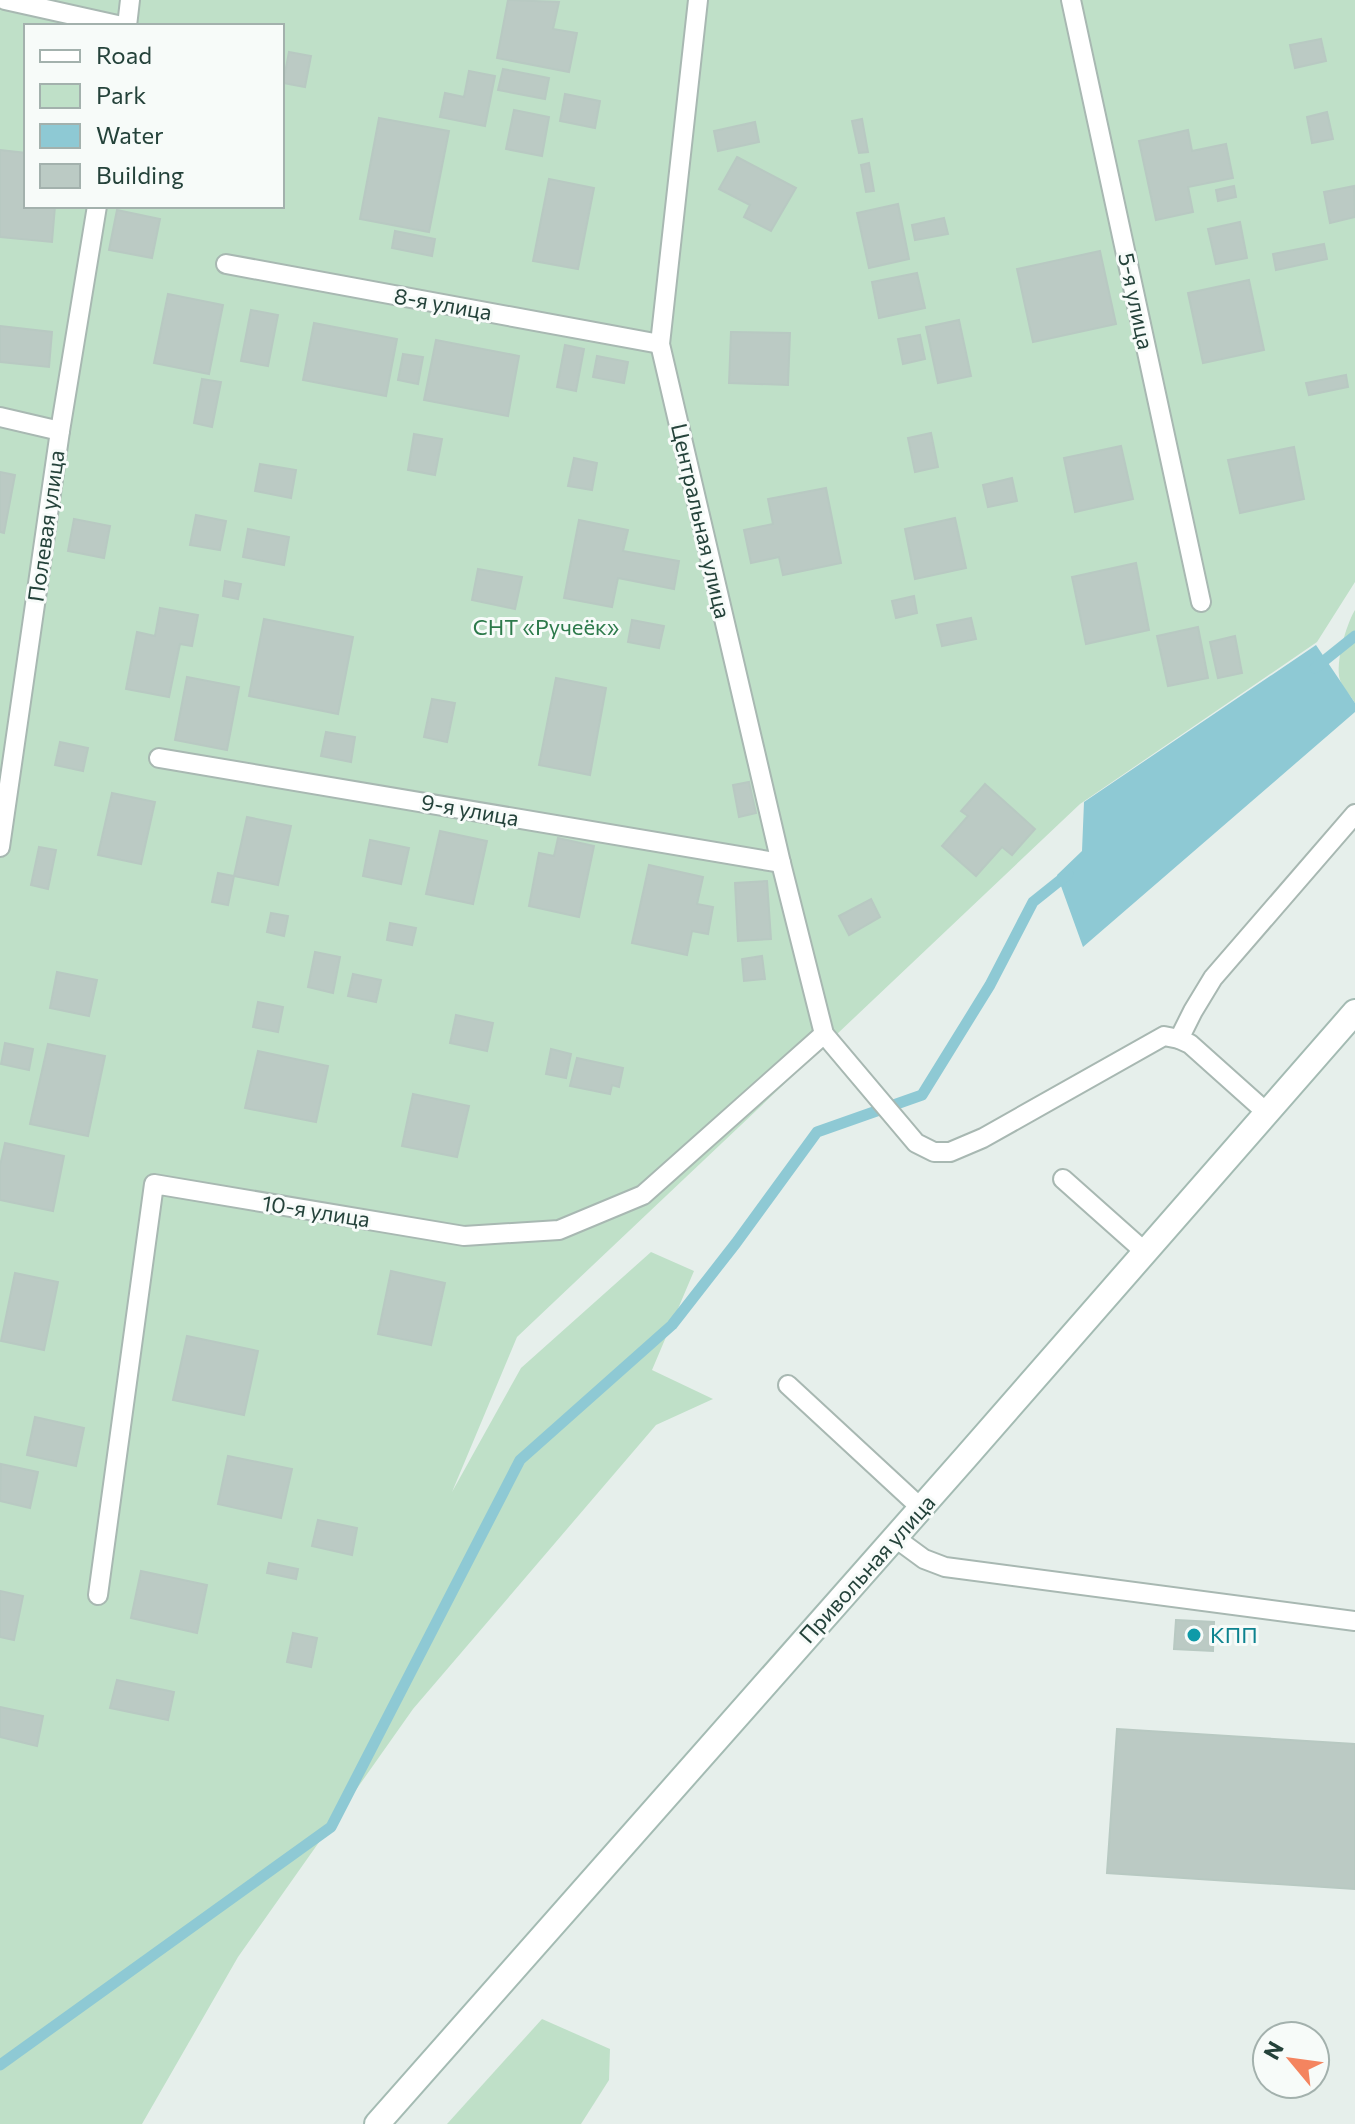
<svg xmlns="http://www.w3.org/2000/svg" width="1355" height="2124" font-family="Commissioner,sans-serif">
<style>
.green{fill:#bfe0c8;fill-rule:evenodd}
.water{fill:#8ec9d4}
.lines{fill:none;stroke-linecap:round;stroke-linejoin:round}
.stream{stroke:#8ec9d4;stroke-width:11}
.building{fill:#bbcac4;stroke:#b8c9c2;stroke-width:2}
.lane-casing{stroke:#a8b8b2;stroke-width:22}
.secondary-casing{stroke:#a4bbb3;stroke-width:28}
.lane{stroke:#fff;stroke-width:18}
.secondary{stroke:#fff;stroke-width:24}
.culture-dot{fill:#0f9aa8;stroke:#f7fbf9;stroke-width:3}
.labels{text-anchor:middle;stroke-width:6;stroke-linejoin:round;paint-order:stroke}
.street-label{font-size:22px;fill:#24423a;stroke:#f7fbf9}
.park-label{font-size:22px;fill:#2d7a4b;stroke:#f7fbf9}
.culture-label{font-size:22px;fill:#0d838f;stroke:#f7fbf9;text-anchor:start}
</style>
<rect width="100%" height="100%" fill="#e6efeb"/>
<g class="green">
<path d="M 0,0 L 1355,0 L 1355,582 L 1317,642 L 1080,804 L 517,1337 L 452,1492 L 521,1368 L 651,1252 L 694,1271 L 652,1370 L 713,1399 L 656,1425 L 413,1709 L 238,1957 L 142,2124 L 0,2124 ZM 26,26 L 282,26 L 282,206 L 26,206 Z"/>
<path d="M 1355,610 L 1355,703 C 1351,696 1343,688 1340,680 C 1335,663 1346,625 1355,610 Z"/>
<polygon points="542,2019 610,2049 609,2080 581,2124 447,2124"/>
</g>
<polygon class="water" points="1316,645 1355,703 1355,712 1083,947 1057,875 1082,851 1084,802"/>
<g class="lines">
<g class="stream">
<polyline points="1315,668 1355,636"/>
<polyline points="0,2065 331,1827 520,1460 672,1325 736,1243 817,1132 922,1095 990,985 1033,902 1068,874"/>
</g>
</g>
<g class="building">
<polygon points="508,0 559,2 553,29 577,33 569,72 497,58"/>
<polygon points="1321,39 1326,61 1295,68 1290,45"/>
<polygon points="289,52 311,56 305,87 283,83"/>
<polygon points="503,69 549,78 545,99 498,90"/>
<polygon points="469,71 495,76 485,126 440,117 445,93 464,97"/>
<polygon points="565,94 600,101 595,128 560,121"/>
<polygon points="514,110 549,117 542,156 506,149"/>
<polygon points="1327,112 1333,139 1312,143 1307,117"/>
<polygon points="379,118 449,131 429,232 360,219"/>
<polygon points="862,119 868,152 859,153 852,121"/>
<polygon points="755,122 759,142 718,151 714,131"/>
<polygon points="1188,130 1192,151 1226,144 1233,178 1188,187 1193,212 1156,220 1139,141"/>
<polygon points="0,150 26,153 26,206 55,206 52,242 0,237"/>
<polygon points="737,157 796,188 771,231 744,217 750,205 719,189"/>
<polygon points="869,163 874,191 866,192 861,165"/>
<polygon points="549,179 594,188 578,269 533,261"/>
<polygon points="1234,186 1236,197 1218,201 1216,190"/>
<polygon points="1354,186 1355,217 1330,223 1324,192"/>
<polygon points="898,204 909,259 869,268 857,213"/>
<polygon points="117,210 160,219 152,258 109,250"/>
<polygon points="944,218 948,234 915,240 912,225"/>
<polygon points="1240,222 1247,258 1216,264 1208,229"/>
<polygon points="395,231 435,239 432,256 392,248"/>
<polygon points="1324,244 1327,259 1276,270 1273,254"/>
<polygon points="1100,251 1116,324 1033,342 1017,269"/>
<polygon points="917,273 925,308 879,318 872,282"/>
<polygon points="1249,280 1264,350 1203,363 1188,293"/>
<polygon points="168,294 223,305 209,374 154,363"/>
<polygon points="251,310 278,315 268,366 241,361"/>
<polygon points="959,320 971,376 938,383 926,327"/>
<polygon points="314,323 397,339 386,396 303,380"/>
<polygon points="0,326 52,332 49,367 0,362"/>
<polygon points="731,332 790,333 788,385 729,383"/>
<polygon points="920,335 925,359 903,364 898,339"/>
<polygon points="436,340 519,356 508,416 424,400"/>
<polygon points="565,345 584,349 576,391 557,387"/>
<polygon points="403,354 423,357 418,384 398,380"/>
<polygon points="597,356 628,362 624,383 593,377"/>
<polygon points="1346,375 1348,387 1309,395 1306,383"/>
<polygon points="202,379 221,382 212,427 194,423"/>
<polygon points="931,433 938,467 915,472 908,438"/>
<polygon points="414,434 442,439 435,475 408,470"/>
<polygon points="1121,446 1133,499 1075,512 1064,458"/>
<polygon points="1294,447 1304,499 1240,513 1228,460"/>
<polygon points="574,458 597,463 592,490 568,486"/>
<polygon points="260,464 296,470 291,498 255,491"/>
<polygon points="0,472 15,475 4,533 0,532"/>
<polygon points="1012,478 1017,501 988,507 983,485"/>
<polygon points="826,488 841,563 783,575 779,557 751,563 744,530 773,524 768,499"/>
<polygon points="196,515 226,521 220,550 190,545"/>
<polygon points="955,518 966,568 915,579 905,529"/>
<polygon points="74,519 110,526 104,558 68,551"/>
<polygon points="579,520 628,530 623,551 679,561 674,589 618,578 612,607 564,598"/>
<polygon points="248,529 289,537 284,565 243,557"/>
<polygon points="1136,563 1149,630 1086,644 1072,577"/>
<polygon points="478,569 522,577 515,609 472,600"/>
<polygon points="225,581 241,584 238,599 223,596"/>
<polygon points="914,596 917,613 896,618 892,601"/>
<polygon points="160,608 198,615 192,646 180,644 169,697 126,689 137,632 155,636"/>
<polygon points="971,618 976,639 942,646 937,625"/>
<polygon points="264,619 353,637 338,714 249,696"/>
<polygon points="632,620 664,626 659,648 628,642"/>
<polygon points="1198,627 1208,678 1168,686 1157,636"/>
<polygon points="1235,636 1242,673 1218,678 1210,642"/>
<polygon points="187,677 239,687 227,750 175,740"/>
<polygon points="556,678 606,688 590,775 539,765"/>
<polygon points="432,699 455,703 447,742 424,737"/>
<polygon points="326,732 355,737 351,762 321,756"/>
<polygon points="60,742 88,748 83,771 55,765"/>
<polygon points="749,782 756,813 739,817 733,785"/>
<polygon points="985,784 1035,829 1012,855 1002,847 976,876 942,846 968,816 961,811"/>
<polygon points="112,793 155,802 141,864 98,855"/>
<polygon points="247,817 291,826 278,885 234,876"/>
<polygon points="440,831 487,841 473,904 426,894"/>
<polygon points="558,838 594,846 579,917 529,906 539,853 554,856"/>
<polygon points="370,840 409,848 401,884 363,876"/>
<polygon points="39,847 56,850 48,889 31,885"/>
<polygon points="649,865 703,877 697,904 713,907 708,934 692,931 687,955 632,943"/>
<polygon points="218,873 234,876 228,905 212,902"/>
<polygon points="767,881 771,939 738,941 735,883"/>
<polygon points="871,899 880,917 849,935 839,916"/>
<polygon points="271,913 288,916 284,936 267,932"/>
<polygon points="390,923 416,928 412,945 387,940"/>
<polygon points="315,952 340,957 333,993 308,987"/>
<polygon points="762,956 765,979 744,981 742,959"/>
<polygon points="57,972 97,980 89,1016 50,1008"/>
<polygon points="353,974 381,980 376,1002 348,996"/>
<polygon points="258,1002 283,1007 278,1032 253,1027"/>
<polygon points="456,1015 493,1023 487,1051 450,1043"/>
<polygon points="5,1043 33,1049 29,1070 1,1064"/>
<polygon points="48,1044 105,1056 88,1136 30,1124"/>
<polygon points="551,1049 571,1054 566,1078 546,1074"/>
<polygon points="258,1051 328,1066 316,1122 245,1108"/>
<polygon points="577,1058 623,1068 619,1087 612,1085 610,1094 570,1086"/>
<polygon points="413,1094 469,1106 457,1157 402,1146"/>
<polygon points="5,1143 64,1156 53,1211 0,1200 0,1166"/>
<polygon points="391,1271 445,1283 431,1345 378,1334"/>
<polygon points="15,1273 58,1282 44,1350 1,1341"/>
<polygon points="187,1336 258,1351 244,1415 173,1400"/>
<polygon points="35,1417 84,1428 76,1466 27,1455"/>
<polygon points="228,1456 292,1469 281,1518 218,1504"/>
<polygon points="1,1464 38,1472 30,1508 0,1501"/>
<polygon points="318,1520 357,1528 352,1555 312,1546"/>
<polygon points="269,1563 298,1569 296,1579 267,1573"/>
<polygon points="141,1571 207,1585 197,1633 131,1618"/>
<polygon points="0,1591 23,1596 14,1640 0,1637"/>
<polygon points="1176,1620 1214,1622 1213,1651 1174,1649"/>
<polygon points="293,1633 317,1638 311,1667 287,1662"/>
<polygon points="117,1680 174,1692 168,1720 110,1708"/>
<polygon points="0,1707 43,1716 37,1746 0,1737"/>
<polygon points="1117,1729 1355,1744 1355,1889 1107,1873"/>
</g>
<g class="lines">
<defs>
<g id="lane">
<polyline points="5,0 122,26"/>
<polyline points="698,0 660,344 781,863 824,1034 916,1143 934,1152 950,1152 983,1138 1164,1036 1179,1039 1190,1044 1266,1112"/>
<polyline points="1071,0 1201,602"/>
<polyline points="127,26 130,0"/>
<polyline points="226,264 660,344"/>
<polyline points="0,417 60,431"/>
<polyline points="159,758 781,863"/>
<polyline points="0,847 60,431 97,206"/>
<polyline points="1179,1039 1193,1011 1213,978 1355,814"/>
<polyline points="1063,1179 1145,1252"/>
<polyline points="788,1385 921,1508"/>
<polyline points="894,1537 924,1559 945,1567 1355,1621"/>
<polyline points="98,1595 154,1184 464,1236 559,1230 643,1195 824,1034"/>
</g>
<polyline id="secondary" points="377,2124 966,1457 1355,1012"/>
</defs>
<use href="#lane" class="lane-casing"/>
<use href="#secondary" class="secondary-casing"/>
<use href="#lane" class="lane"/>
<use href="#secondary" class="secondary"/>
</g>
<circle class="culture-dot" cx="1194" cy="1635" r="8"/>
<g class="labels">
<g class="street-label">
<text transform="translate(1136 301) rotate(78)" y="8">5-я улица</text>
<text transform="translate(443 304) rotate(10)" y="8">8-я улица</text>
<text transform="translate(701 521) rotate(77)" y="8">Центральная улица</text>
<text transform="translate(46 526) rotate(-82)" y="8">Полевая улица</text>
<text transform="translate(470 810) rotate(10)" y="8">9-я улица</text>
<text transform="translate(316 1211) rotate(9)" y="8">10-я улица</text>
<text transform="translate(867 1569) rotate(-48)" y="8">Привольная улица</text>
</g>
<g class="park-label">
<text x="546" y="635">СНТ «Ручеёк»</text>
</g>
<g class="culture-label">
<text x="1210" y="1643">КПП</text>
</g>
</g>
<rect x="24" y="24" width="260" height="184" fill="#f7fbf9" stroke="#a3b1ad" stroke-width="2"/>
<rect x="40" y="50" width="40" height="12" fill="#ffffff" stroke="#a3b1ad" stroke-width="2"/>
<text x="96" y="64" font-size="24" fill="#24423a">Road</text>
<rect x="40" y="84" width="40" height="24" fill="#bfe0c8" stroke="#a3b1ad" stroke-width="2"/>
<text x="96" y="104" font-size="24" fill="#24423a">Park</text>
<rect x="40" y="124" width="40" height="24" fill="#8ec9d4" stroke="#a3b1ad" stroke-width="2"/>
<text x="96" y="144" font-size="24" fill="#24423a">Water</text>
<rect x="40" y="164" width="40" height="24" fill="#bbcac4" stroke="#a3b1ad" stroke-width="2"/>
<text x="96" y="184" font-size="24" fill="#24423a">Building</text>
<g transform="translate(1291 2060) rotate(299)"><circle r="38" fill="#f7fbf9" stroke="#a3b1ad" stroke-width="2"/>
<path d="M0-6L14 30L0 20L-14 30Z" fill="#f4845f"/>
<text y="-12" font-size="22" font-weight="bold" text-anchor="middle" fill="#24423a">N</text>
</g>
</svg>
